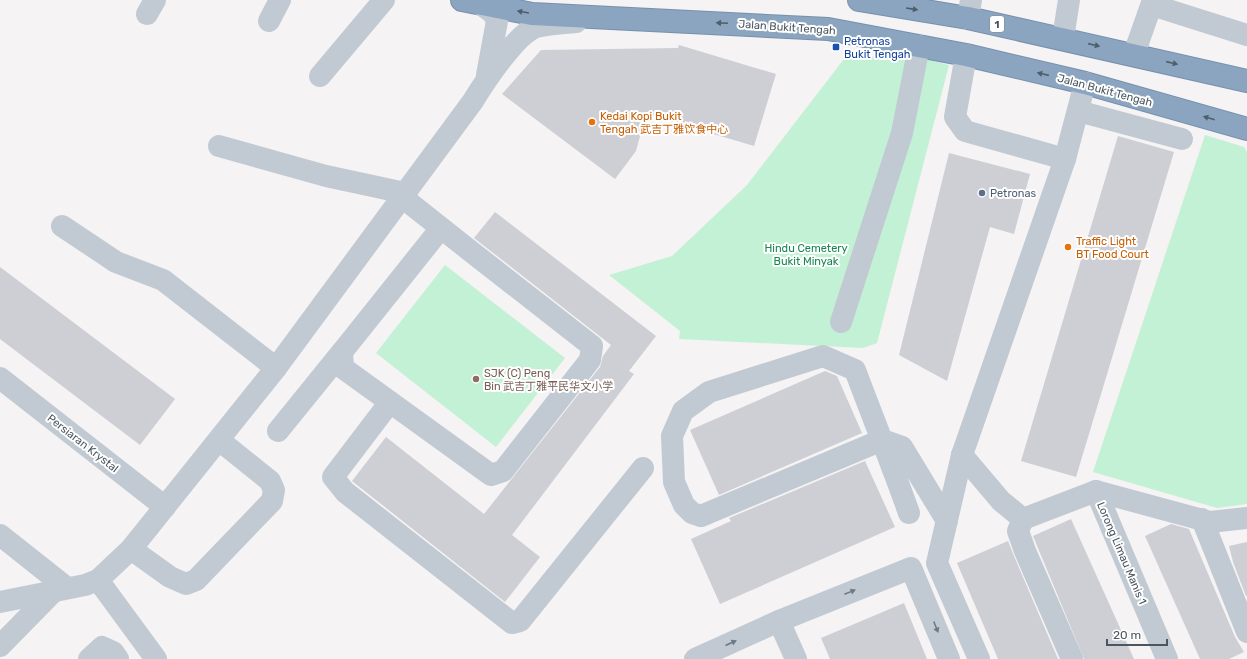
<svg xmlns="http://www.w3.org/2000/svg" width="1247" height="659" font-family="Rubik,'Noto Sans SC',sans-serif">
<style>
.green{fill:#c3f1d5}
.building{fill:#cdcfd5}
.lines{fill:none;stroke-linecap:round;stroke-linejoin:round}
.highway-casing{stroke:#7690ad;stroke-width:24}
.minor{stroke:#c1cad2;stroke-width:22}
.highway{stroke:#8ba5c1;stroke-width:22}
.oneway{fill:#505e6b}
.oneway2{fill:#6e7983}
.transit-dot{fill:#1a4fb4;stroke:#fff;stroke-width:1.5}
.food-dot{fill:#e8710a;stroke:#fff;stroke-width:1.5}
.service-dot{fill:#5c6f8a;stroke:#fff;stroke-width:1.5}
.education-dot{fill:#8d6e63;stroke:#fff;stroke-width:1.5}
.labels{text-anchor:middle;stroke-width:4;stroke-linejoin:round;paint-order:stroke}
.shield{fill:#fff;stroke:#808990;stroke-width:1}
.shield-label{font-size:10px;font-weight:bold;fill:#4a5661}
.street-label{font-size:11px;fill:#4a5661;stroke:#fff}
.transit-label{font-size:11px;fill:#164399;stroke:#fff;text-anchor:start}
.food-label{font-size:11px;fill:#c56008;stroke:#fff;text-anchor:start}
.service-label{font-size:11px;fill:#4e5e75;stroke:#fff;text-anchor:start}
.park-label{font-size:11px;fill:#17864f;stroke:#fff}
.education-label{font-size:11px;fill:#785e54;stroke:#fff;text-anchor:start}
</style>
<rect width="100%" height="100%" fill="#f5f3f3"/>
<g class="green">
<polygon points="904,54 949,65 877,343 863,348 679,339 680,331 609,275 672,256 747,185 844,59"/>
<polygon points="1205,135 1244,147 1247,152 1247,504 1217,508 1093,472"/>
<polygon points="445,265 565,358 496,447 376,353"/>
</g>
<g class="building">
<polygon points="679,45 776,74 754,146 646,114 636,151 615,179 502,94 541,50 678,48"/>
<polygon points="1118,136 1174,152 1076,477 1021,461"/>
<polygon points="949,153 1030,174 1014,234 990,227 947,381 899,355"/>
<polygon points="495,212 656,336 629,371 634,374 512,535 540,557 505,602 352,481 386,437 484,514 600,367 603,356 611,345 474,238"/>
<polygon points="0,267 175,399 140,445 0,339"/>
<polygon points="825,371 837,376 862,433 719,495 690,430"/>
<polygon points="865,461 895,527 720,604 691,539 731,521 729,518"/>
<polygon points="1071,519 1134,659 1084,659 1033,536"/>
<polygon points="1171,524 1189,529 1235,637 1244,652 1229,659 1200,659 1145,536"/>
<polygon points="1008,541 1014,556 1058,659 998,659 957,563"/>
<polygon points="1247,542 1247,596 1246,596 1233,562 1229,546"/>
<polygon points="904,603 927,659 830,659 821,638"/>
</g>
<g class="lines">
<defs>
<g id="highway">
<polyline points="462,0 532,14 828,29 966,55 1085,83 1247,129"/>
<polyline points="859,0 968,18 1247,81"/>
</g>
</defs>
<use href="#highway" class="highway-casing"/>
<g class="minor">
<polyline points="482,5 493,13 497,21 487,75"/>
<polyline points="1152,5 1247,35"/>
<polyline points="147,14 155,0"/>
<polyline points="968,18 971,0"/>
<polyline points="269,21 280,0"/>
<polyline points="1063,38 1069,0"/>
<polyline points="1134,54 1153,0"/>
<polyline points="966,55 955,117 965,131 1065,159"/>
<polyline points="320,76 384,0"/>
<polyline points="1078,111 1182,139"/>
<polyline points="219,146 326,176 405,193"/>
<path d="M 402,197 C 465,247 529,297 592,346 L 590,360 L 503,471 L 491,475 L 343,368 L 342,352 L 441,228"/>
<polyline points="62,226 116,262 163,280 276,368"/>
<polyline points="841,322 902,133 919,46"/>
<polyline points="0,378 165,507"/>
<polyline points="390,402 333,477 345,492 512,623 520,621 643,468"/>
<polyline points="278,431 342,352"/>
<polyline points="962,455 1001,501 1023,519 1096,491 1210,522 1247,518"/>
<polyline points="1096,491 1167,659"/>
<path d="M 909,513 C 892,465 873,418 855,370 L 823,356 L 709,392 L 683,411 L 672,436 L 674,482 L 684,505 L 692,513 L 701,516 L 882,440 L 902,447 L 947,521"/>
<polyline points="1023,519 1018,531 1025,551 1072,659"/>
<polyline points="1202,519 1247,632"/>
<polyline points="0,535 67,588"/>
<polyline points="131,549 170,577 186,584 196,580 272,501 274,490 270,481 219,440"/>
<polyline points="98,580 156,659"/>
<path d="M 0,602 L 85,585 L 98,580 L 131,549 L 276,368 L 473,101 C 484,83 516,34 536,27 C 548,24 563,23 576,22"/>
<polyline points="779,621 796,659"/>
<polyline points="0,646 55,590"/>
<polyline points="89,659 102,647 113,652 118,659"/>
<polyline points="695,659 779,621 911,568 949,659"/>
<polyline points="979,659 937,563 962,455 1065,159 1085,83"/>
</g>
<use href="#highway" class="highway"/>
</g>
<defs><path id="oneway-solid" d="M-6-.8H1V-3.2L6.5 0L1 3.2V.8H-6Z"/></defs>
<g class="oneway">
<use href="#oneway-solid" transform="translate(912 9) rotate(9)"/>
<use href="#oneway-solid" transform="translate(523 12) rotate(-170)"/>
<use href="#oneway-solid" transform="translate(722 23) rotate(-177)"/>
<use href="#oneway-solid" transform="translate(1094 45) rotate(13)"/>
<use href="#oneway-solid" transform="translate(1172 63) rotate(13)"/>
<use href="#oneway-solid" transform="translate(1043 74) rotate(-167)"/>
<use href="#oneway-solid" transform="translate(1209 118) rotate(-164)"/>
</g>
<g class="oneway2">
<use href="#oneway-solid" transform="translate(850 592) rotate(-22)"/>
<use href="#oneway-solid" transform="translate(936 627) rotate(68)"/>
<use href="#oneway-solid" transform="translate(731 643) rotate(-24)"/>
</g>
<rect class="transit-dot" x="832" y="43" width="8" height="8" rx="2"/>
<g class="food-dot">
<circle cx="592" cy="122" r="4"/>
<circle cx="1068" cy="247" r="4"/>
</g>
<circle class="service-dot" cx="982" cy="193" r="4"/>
<circle class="education-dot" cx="476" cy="379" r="4"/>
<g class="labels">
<rect class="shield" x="990" y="16" width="14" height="16" rx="3"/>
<g class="shield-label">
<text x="997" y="28">1</text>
</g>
<g class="street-label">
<text transform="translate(787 27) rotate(4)" y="4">Jalan Bukit Tengah</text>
<text transform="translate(1105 90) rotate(15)" y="4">Jalan Bukit Tengah</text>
<text transform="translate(83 443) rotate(38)" y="4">Persiaran Krystal</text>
<text transform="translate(1122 553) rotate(67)" y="4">Lorong Limau Manis 1</text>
</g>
<g class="transit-label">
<text x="844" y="45">Petronas<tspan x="844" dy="13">Bukit Tengah</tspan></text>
</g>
<g class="food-label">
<text x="600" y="120">Kedai Kopi Bukit<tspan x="600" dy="13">Tengah 武吉丁雅饮食中心</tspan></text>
<text x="1076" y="245">Traffic Light<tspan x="1076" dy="13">BT Food Court</tspan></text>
</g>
<g class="service-label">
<text x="990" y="197">Petronas</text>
</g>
<g class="park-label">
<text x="806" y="252">Hindu Cemetery<tspan x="806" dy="13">Bukit Minyak</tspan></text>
</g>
<g class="education-label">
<text x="484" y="377">SJK (C) Peng<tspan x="484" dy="13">Bin 武吉丁雅平民华文小学</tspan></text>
</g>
</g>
<path d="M1107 639v6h60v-6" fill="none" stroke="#4a5661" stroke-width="2"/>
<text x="1113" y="639" font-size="12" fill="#4a5661" stroke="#ffffff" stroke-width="3" paint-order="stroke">20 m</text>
</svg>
